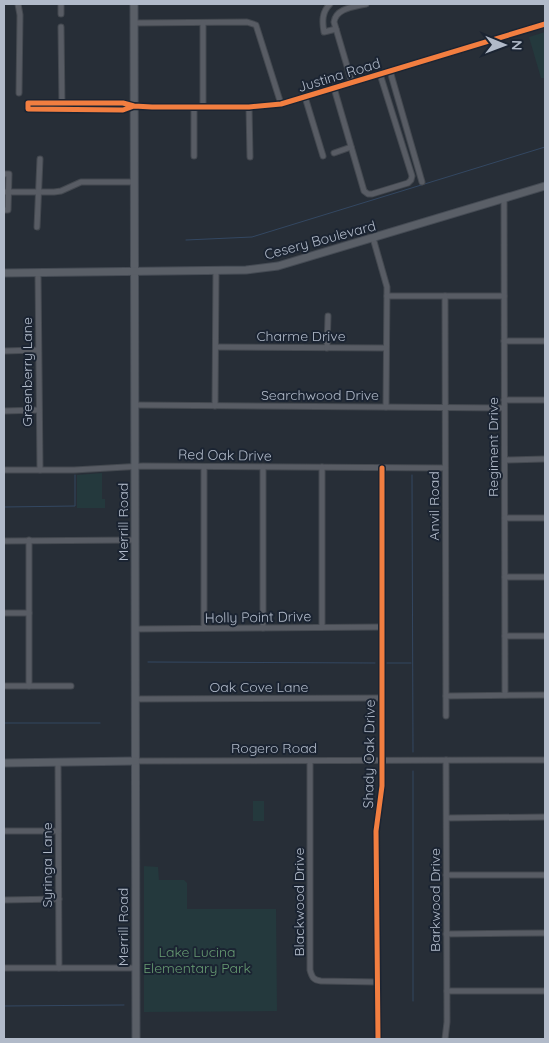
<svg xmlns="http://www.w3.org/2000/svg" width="549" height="1043" font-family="Quicksand,sans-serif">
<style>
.green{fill:#24393d}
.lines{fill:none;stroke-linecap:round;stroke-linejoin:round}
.stream{stroke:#334761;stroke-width:1}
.minor-casing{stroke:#444950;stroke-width:7}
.major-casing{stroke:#454b54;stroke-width:9}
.minor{stroke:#585c64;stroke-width:5}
.major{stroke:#5a5f67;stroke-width:7}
.cycleway-casing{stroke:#1b2432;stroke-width:8}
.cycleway{stroke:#f27e40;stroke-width:5}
.labels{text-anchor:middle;stroke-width:4;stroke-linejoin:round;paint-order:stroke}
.street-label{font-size:14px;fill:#b1bac9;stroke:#1b2432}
.park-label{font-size:14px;fill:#679b72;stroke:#1b2432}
</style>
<rect width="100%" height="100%" fill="#272e37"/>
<g class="green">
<polygon points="545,32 545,78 541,78 529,37"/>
<polygon points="102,473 102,499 105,499 105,508 77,508 77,475"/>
<rect x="253" y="801" width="11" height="20"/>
<polygon points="144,866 158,867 159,880 184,880 187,883 187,909 276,909 277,1011 144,1012"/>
</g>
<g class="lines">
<g class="stream">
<polyline points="186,240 252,237 545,147"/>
<polyline points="412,475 413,752"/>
<polyline points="4,507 75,506 75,475"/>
<polyline points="148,662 375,663"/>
<polyline points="387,663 411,663"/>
<polyline points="4,723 100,723"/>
<polyline points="413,771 413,1001"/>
<polyline points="4,1006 124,1005"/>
</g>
<defs>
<g id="minor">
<polyline points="18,4 20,15 19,93"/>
<polyline points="61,4 61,14"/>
<path d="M 330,4 C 322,12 322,21 324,32 L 336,29"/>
<polyline points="134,23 247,22 256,25 281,104"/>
<polyline points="203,23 203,107"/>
<polyline points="61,27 62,106"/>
<polyline points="390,71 422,182"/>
<path d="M 352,83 L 334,22 C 336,8 354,7 366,4"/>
<polyline points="334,88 364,191 368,194 372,194 408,183 411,180 412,176 380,74"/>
<polyline points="305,97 323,156"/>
<polyline points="134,106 123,110 28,109 28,103 123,103 134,106 152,107 249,107 281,104 545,24"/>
<polyline points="194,107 194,156"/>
<polyline points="249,107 250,157"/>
<polyline points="334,153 351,147"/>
<polyline points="4,174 9,174 8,210 4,210"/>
<polyline points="4,192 54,192 61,191 81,182 133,182"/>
<polyline points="504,199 505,695"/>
<polyline points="37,227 40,159"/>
<polyline points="373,238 387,287 386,407"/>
<polyline points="38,273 40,470"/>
<polyline points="387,296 504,296"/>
<polyline points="445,296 446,716"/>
<polyline points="504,341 545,341"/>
<polyline points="216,347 386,348"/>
<polyline points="327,348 328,316"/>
<polyline points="4,351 38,350"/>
<polyline points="504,400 545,400"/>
<polyline points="135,405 504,408"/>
<polyline points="215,406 216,271"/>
<polyline points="4,411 39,410"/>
<polyline points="505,460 545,459"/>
<polyline points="4,470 74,470 143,466 445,468"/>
<polyline points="505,518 545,518"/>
<polyline points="4,541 135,540"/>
<polyline points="505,577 545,577"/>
<polyline points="4,613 29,613"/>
<polyline points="322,627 322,467"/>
<polyline points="204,628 204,467"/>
<polyline points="263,628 263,467"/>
<polyline points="135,629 382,627"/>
<polyline points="505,636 545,636"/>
<polyline points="4,686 71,686"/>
<polyline points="29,686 29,540"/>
<polyline points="446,696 545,695"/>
<polyline points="135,699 382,698"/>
<polyline points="135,761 545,760"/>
<path d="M 310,761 L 310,970 C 312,977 313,980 321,981 L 377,982"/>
<polyline points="58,762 59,968"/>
<polyline points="447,818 545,817"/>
<polyline points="4,831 58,831"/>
<polyline points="446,875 545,875"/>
<polyline points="4,900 59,899"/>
<polyline points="446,934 545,933"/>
<polyline points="4,968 136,968"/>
<polyline points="447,991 545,991"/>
<polyline points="378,1039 376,831 382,786 382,468"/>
<polyline points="445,1039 447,1022 446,760"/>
</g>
<g id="major">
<polyline points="134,4 136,1039"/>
<polyline points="4,273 246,270 278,266 545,186"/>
<polyline points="4,763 135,761"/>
</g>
</defs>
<use href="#minor" class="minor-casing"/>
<use href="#major" class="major-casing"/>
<use href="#minor" class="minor"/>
<use href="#major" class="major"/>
<defs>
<g id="cycleway">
<polyline points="134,106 123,110 28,109 28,103 123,103 134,106 152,107 249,107 281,104 545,24"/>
<polyline points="378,1039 376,831 382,786 382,468"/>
</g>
</defs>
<use href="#cycleway" class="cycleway-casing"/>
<use href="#cycleway" class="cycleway"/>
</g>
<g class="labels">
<g class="street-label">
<text transform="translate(339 75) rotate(-17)" y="5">Justina Road</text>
<text transform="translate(320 240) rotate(-15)" y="5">Cesery Boulevard</text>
<text x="301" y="341">Charme Drive</text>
<text transform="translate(27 372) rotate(-90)" y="5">Greenberry Lane</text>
<text x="320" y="400">Searchwood Drive</text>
<text transform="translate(493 447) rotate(-90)" y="5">Regiment Drive</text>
<text transform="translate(225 455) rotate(1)" y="5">Red Oak Drive</text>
<text transform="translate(434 506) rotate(-90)" y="5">Anvil Road</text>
<text transform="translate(123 522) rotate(-90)" y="5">Merrill Road</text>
<text transform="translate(258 617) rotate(-1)" y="5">Holly Point Drive</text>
<text x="259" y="692">Oak Cove Lane</text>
<text x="274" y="753">Rogero Road</text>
<text transform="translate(369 754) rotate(-89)" y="5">Shady Oak Drive</text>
<text transform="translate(47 865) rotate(-90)" y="5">Syringa Lane</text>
<text transform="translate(435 900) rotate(-90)" y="5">Barkwood Drive</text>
<text transform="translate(299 902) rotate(-90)" y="5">Blackwood Drive</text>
<text transform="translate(123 927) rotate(-90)" y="5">Merrill Road</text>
</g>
<g class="park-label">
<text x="197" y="957">Lake Lucina<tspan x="197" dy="16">Elementary Park</tspan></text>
</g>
</g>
<rect width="549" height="1043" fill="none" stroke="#b1bac9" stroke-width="10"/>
<g transform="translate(504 45) rotate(91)" stroke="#1b2432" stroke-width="4" paint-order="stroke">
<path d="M0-4L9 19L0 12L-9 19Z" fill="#b1bac9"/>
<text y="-8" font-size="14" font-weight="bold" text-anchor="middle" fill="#b1bac9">N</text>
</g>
</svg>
